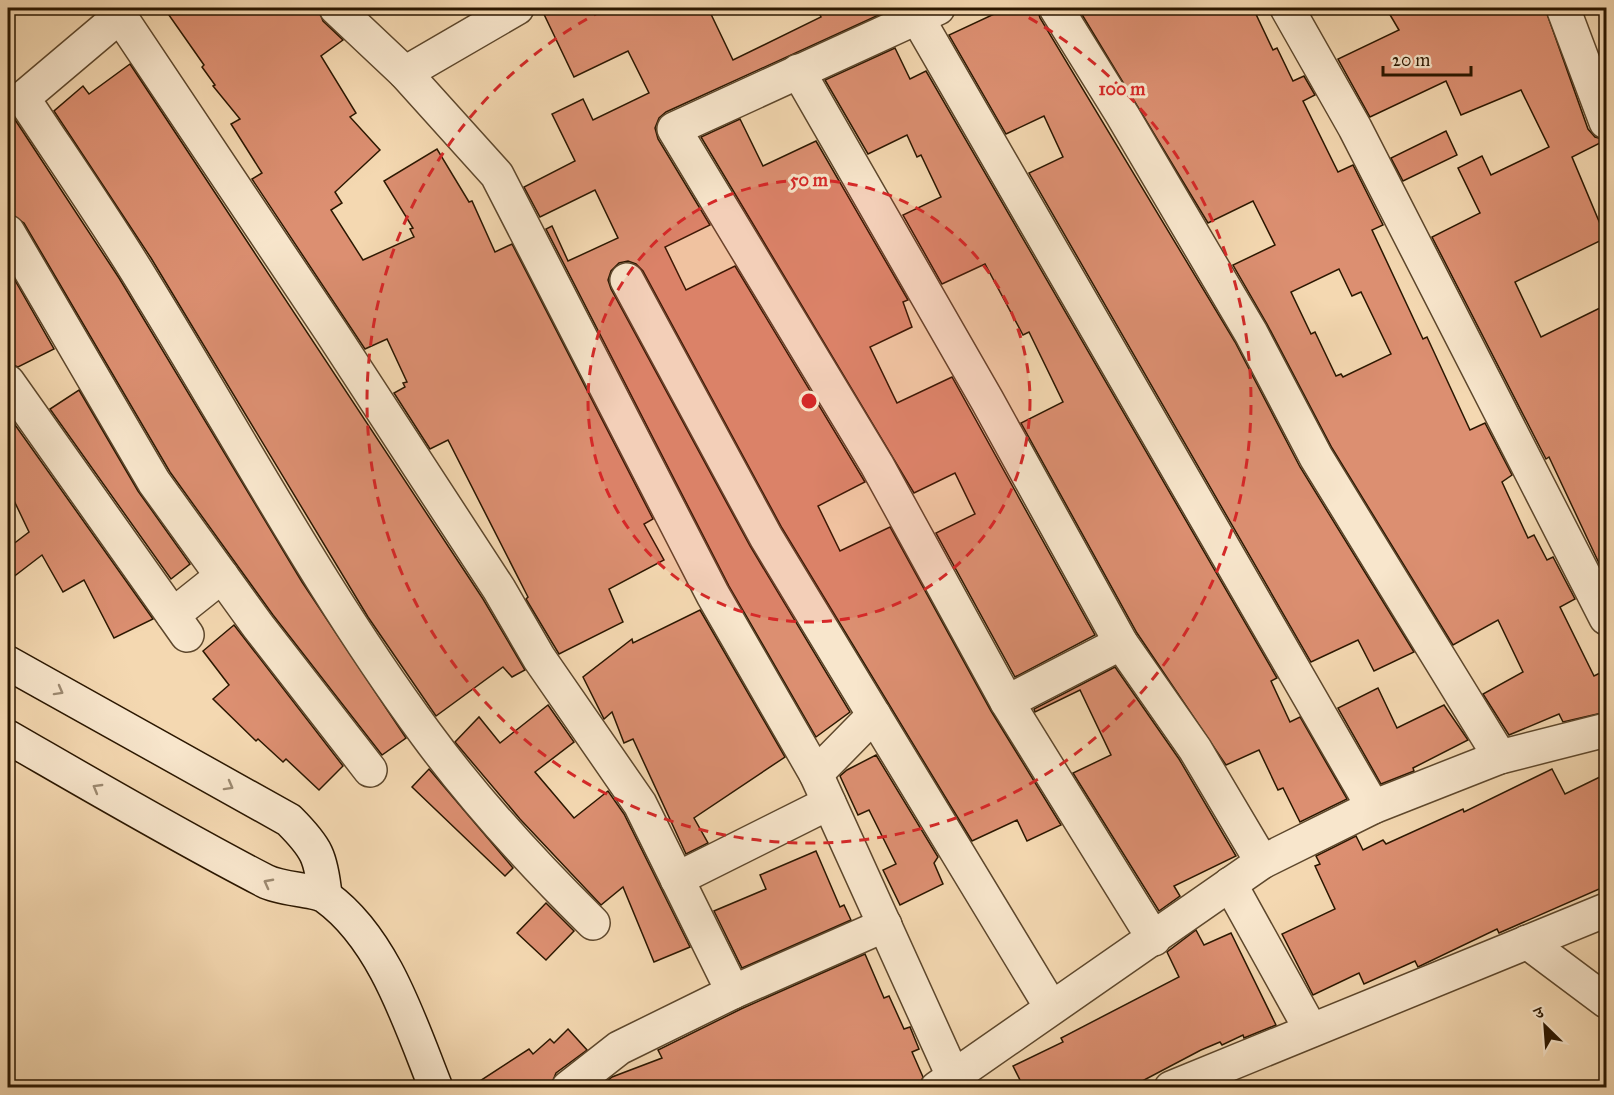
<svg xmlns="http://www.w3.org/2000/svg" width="1614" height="1095" font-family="'IM FELL Great Primer','Noto Serif Devanagari',serif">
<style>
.building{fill:#dc8f71;stroke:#2b1700;stroke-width:1.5;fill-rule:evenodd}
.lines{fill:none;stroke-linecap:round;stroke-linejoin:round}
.street-casing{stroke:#5d472c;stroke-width:36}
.secondary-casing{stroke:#2b1700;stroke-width:36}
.street{stroke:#f8e6cc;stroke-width:33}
.secondary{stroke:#f8e6cc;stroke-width:33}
.oneway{stroke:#9c8970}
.ring{fill:none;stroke:#d62828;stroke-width:3;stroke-dasharray:10 8}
.centre{fill:#d62828;stroke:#f8e6cc;stroke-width:3}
.ring-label{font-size:18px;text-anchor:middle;font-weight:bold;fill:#d62828;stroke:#f8e6cc;stroke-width:6;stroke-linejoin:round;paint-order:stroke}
</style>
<rect width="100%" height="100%" fill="#f4d8b1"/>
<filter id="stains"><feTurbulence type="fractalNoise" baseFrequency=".00333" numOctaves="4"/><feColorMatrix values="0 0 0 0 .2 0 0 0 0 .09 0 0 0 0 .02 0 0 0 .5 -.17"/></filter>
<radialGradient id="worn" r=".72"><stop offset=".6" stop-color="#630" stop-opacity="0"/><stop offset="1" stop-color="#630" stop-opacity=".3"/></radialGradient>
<g class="building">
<polygon points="164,8 318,8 323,21 343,40 321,56 356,113 350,117 380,150 335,192 342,203 331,210 363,260 414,237 410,229 413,228 384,181 437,149 469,202 472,201 495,252 512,244 653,519 644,524 664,560 609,589 623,622 559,654 526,599 528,597 448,440 430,449 394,393 405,387 403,383 407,382 387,339 365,349 252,179 262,173 231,124 240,119 213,86 215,85 202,67 204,65"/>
<polygon points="541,8 708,8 733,60 821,17 817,8 894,8 666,112 659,118 655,128 658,139 710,225 665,247 686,290 735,266 865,482 818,506 840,551 890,527 991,711 1061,825 1027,841 1017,820 972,841 782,528 643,271 636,264 628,261 619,263 611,271 608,280 611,289 750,546 850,712 816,737 729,586 546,229 552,226 568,261 618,238 595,190 540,217 524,187 575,161 552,114 583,99 593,120 649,93 628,51 574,77"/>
<polygon points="1007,8 1037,8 1040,18 1235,342 1300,467 1414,652 1374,671 1358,640 1311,662 1029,173 1063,157 1044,116 1006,134 949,35"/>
<path d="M 1078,8 L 1253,8 L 1273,50 L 1277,48 L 1293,81 L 1304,76 L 1315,95 L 1303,101 L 1338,172 L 1353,165 L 1383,225 L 1372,230 L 1423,339 L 1427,337 L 1470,430 L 1485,423 L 1512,475 L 1502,482 L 1528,538 L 1534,535 L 1547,560 L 1553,557 L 1575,599 L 1560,607 L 1594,676 L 1606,670 L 1606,712 L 1563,722 L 1559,714 L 1509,735 L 1483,694 L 1523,672 L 1498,620 L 1453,645 L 1332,448 L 1267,324 L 1233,265 L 1275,245 L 1253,201 L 1208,223 ZM 1339,269 L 1352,296 L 1361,292 L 1391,354 L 1343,377 L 1341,374 L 1336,376 L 1315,332 L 1311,334 L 1291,292 Z"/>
<polygon points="1386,8 1545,8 1588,129 1595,137 1606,140 1572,157 1606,238 1515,282 1541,337 1606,305 1606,578 1549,457 1546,459 1432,237 1480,213 1458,168 1482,156 1491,175 1549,147 1521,90 1461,115 1446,81 1370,117 1338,59 1399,30"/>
<polygon points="895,48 910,79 926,71 1277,678 1271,681 1290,722 1300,717 1347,799 1300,822 1283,788 1278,790 1259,750 1226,765 1137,633 1021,423 1063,402 1029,332 1023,335 985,264 942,284 903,215 941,197 921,155 917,157 907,135 868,154 825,80"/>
<polygon points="130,64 483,599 525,670 512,677 503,667 436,716 368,617 151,258 54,111 83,86 89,94"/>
<polygon points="8,109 119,278 302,582 406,738 382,755 273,615 170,472 24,223 10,214 8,207"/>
<polygon points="740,119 763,166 816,141 908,300 903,302 912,327 870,347 897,403 952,377 1095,635 1015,677 936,533 975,514 955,473 914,493 701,137"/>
<polygon points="1446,131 1457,155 1403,181 1391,158"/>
<polygon points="8,268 54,349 18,367 8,363"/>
<polygon points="79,390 138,491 190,564 171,579 50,409"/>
<polygon points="13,422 153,619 114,638 84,580 63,592 42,555 8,581 8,548 29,532 8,488 8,425"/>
<polygon points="700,610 785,757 694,818 708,843 686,854 633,739 624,743 612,712 604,719 583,677 632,639 633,643"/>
<polygon points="234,625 343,766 319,790 286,759 283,762 258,739 256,741 213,699 229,685 203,651"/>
<polygon points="1115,667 1179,759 1236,856 1174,886 1180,896 1159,911 1073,773 1111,755 1080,690 1035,712 1034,709"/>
<polygon points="1378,688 1397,728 1444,705 1468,740 1413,768 1414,771 1381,784 1338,708"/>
<polygon points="548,705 574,742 535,772 574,818 608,791 624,814 690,947 654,962 623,887 601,905 520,819 455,742 479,717 500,743"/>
<polygon points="876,755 938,857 934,863 943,884 900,905 883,870 896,864 869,810 858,815 840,776 847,770"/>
<polygon points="429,769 513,868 505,876 412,787"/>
<polygon points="1552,769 1565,794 1606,774 1606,886 1499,933 1497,929 1418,967 1415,961 1364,984 1359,973 1313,995 1282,934 1335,909 1315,866 1320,864 1316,856 1356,836 1363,850 1383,840 1386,844 1463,809 1464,812"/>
<polygon points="816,851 840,907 844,905 851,920 742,968 714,911 766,889 760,875"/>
<polygon points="546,903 574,931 546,960 517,933"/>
<polygon points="1196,930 1204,945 1231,933 1276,1025 1244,1038 1243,1035 1222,1045 1220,1042 1201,1050 1129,1088 1024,1088 1013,1066 1063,1042 1061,1038 1179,977 1167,952"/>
<polygon points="865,954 884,998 889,996 904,1029 910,1027 919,1049 912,1052 923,1077 919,1088 599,1088 612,1077 662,1058 658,1050 741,1009"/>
<polygon points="568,1029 587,1050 556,1073 550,1088 469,1088 529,1049 533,1054 550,1039 554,1043"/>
</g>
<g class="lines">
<defs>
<g id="street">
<polyline points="336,8 405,73 497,175 713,595 816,774 954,1078 961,1088"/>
<polyline points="938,8 674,129 877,465 1007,702 1154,939"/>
<polyline points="1056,8 1123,116 1251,333 1316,457 1500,757"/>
<polyline points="1287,8 1355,128 1606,618"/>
<polyline points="1563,8 1606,122"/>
<polyline points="918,19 1373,807"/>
<polyline points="798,71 987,400 1121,643 1195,749 1262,862"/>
<polyline points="405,73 517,8"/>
<polyline points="8,232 154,482 258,626 370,770"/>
<polyline points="627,280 766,537 1051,1007"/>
<polyline points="8,382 187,635"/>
<polyline points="173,615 222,576"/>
<polyline points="1007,702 1121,643"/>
<polyline points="816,774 874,715"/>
<polyline points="677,879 829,803"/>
<polyline points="1230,884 1311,1030"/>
<path d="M 593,923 C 533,864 476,802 426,734 C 323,594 241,441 150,293 C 110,226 66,163 23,98 L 120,16 L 332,333 L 499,589 L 539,658 L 640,804 L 733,992"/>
<polyline points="1527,942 1606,1001"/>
<polyline points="568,1088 619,1048 733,992 885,925"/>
<polyline points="937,1088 1262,862 1373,807 1500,757 1606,730"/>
<polyline points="1171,1088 1606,910"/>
</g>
<g id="secondary">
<path d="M 8,663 L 289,820 C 317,848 321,857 325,895"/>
<path d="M 8,737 C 93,786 178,836 265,881 C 282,890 315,889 326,897 C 384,939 410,1023 436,1088"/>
</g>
</defs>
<use href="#street" class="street-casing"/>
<use href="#secondary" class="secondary-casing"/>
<use href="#street" class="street"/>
<use href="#secondary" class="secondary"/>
</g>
<defs><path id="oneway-chevron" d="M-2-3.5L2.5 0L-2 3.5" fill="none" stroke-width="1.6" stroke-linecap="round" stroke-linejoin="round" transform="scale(1.5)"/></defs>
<g class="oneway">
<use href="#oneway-chevron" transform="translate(59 691) rotate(29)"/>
<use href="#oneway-chevron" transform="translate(229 786) rotate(29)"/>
<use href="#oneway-chevron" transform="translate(97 788) rotate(-150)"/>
<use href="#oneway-chevron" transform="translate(268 883) rotate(-152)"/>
</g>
<circle cx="809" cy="401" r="221" fill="#d62828" fill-opacity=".12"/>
<g class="ring">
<circle cx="809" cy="401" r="221"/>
<path d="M1013 9A442 442 0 1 1 605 9"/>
</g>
<circle cx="809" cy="401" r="9" class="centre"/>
<g class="ring-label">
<text x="1122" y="95">100 m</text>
<text x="809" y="186">50 m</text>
</g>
<rect width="1614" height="1095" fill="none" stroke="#f4d8b1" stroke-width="30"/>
<rect x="9" y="9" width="1596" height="1077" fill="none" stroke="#2b1700" stroke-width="3"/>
<rect x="15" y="15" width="1584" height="1065" fill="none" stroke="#2b1700" stroke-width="1.5"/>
<g transform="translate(1545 1026) rotate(335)" stroke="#f8e6cc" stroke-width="4.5" paint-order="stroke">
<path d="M0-4.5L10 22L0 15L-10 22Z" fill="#2b1700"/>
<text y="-9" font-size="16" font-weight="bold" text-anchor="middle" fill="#2b1700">उ</text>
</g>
<path d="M1383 66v9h88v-9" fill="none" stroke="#2b1700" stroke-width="3"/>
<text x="1392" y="66" font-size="18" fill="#2b1700" stroke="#f8e6cc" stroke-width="4.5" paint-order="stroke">20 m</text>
<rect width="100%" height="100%" filter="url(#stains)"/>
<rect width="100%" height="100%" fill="url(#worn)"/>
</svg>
